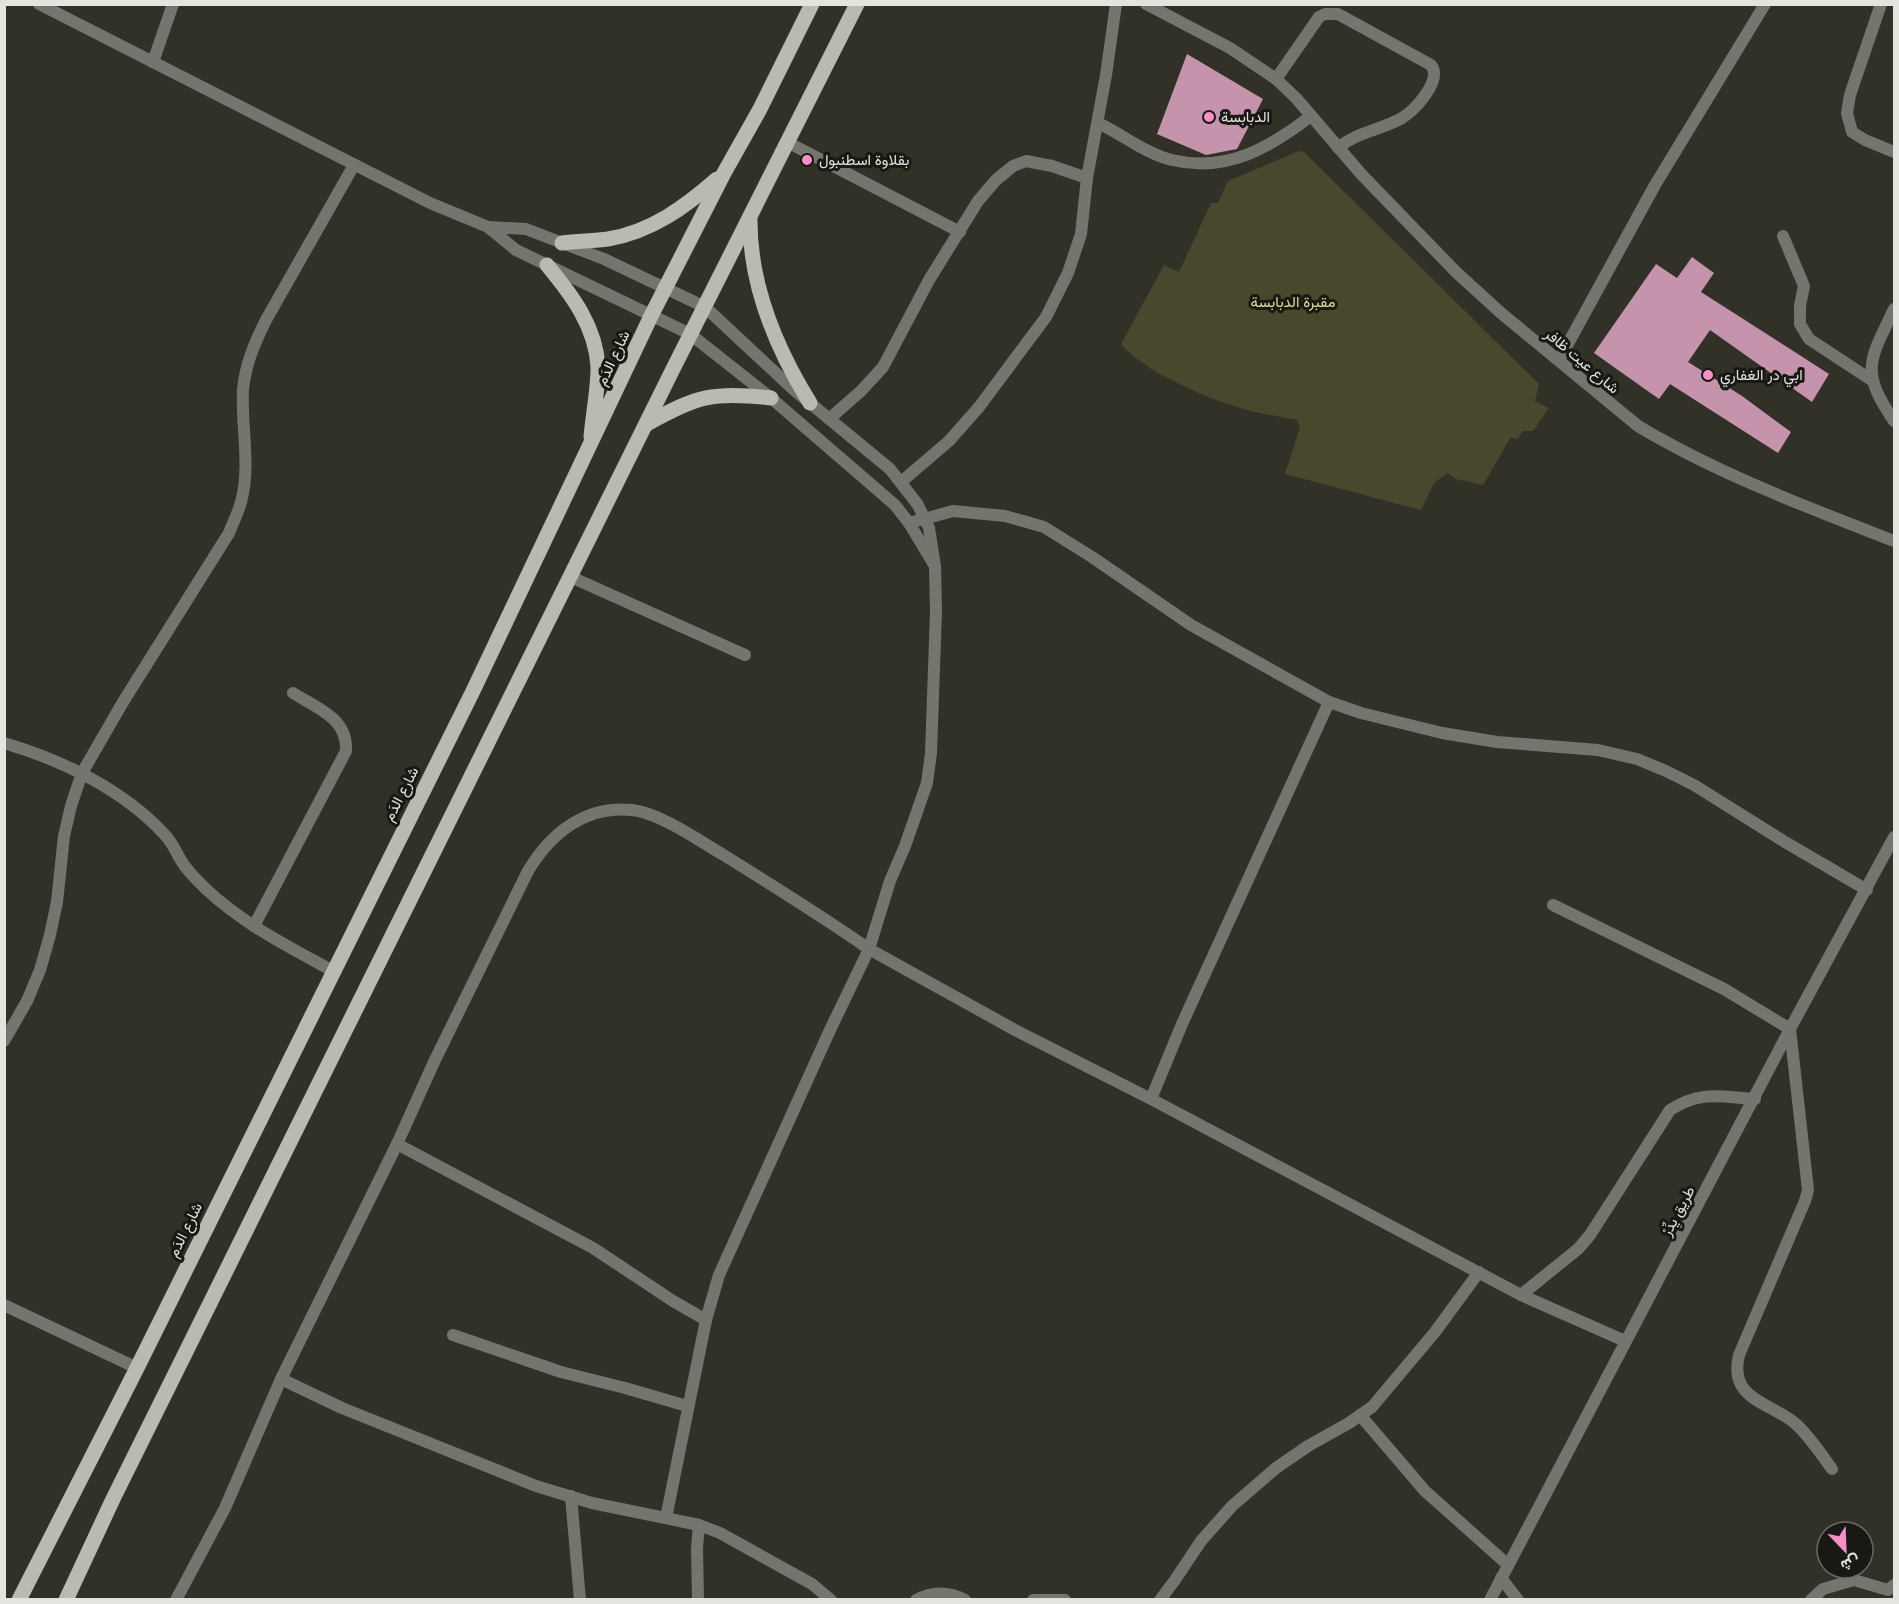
<svg xmlns="http://www.w3.org/2000/svg" width="1899" height="1604" font-family="'Noto Sans',Vazirmatn,sans-serif">
<style>
.green{fill:#47482c}
.building{fill:#c593ab}
.lines{fill:none;stroke-linecap:round;stroke-linejoin:round}
.minor{stroke:#757570;stroke-width:12}
.tertiary{stroke:#757570;stroke-width:12}
.primary{stroke:#babab0;stroke-width:15}
.poi-dot{fill:#fa8fc8;stroke:#181814;stroke-width:2}
.labels{text-anchor:middle;stroke-width:6;stroke-linejoin:round;paint-order:stroke}
.poi-label{font-size:15px;fill:#e3e4dd;stroke:#181814;text-anchor:start}
.park-label{font-size:15px;fill:#dedf92;stroke:#181814}
.street-label{font-size:15px;fill:#e3e4dd;stroke:#181814}
</style>
<rect width="100%" height="100%" fill="#313127"/>
<path class="green" d="M 1299,151 L 1304,152 L 1539,384 L 1535,401 L 1549,408 L 1533,431 L 1523,431 L 1517,439 L 1511,437 L 1483,485 L 1456,479 L 1447,473 L 1434,483 L 1421,510 L 1285,474 L 1300,427 L 1297,420 C 1276,416 1255,413 1234,406 C 1203,397 1141,369 1121,344 L 1164,265 L 1179,272 L 1211,203 L 1218,203 L 1228,181 Z"/>
<g class="building">
<polygon points="1187,54 1263,99 1237,149 1206,155 1157,134"/>
<polygon points="1692,257 1714,273 1701,292 1829,374 1812,402 1710,330 1688,362 1742,396 1791,432 1778,453 1670,384 1659,399 1594,353 1656,264 1677,278"/>
</g>
<g class="lines">
<g class="minor">
<path d="M 1146,4 L 1230,48 L 1276,79 L 1296,98 L 1362,175 L 1456,272 L 1501,313 L 1638,426 C 1718,474 1807,507 1894,541"/>
<polyline points="1881,4 1850,95 1847,113 1852,132 1865,140 1894,152"/>
<polyline points="153,62 173,4"/>
<path d="M 1276,79 L 1319,17 L 1325,14 L 1338,14 L 1431,65 C 1443,80 1415,110 1402,118 C 1381,130 1357,132 1338,148"/>
<path d="M 1098,123 C 1122,134 1146,154 1172,160 C 1227,173 1269,148 1311,116"/>
<polyline points="787,142 960,232"/>
<polyline points="1783,236 1804,286 1800,306 1800,324 1809,339 1873,381"/>
<polyline points="705,307 793,389 890,469 918,505 929,528 935,566 936,612 931,753 927,783 905,846 890,881 869,949 1015,1030 1151,1099 1521,1295 1625,1341"/>
<path d="M 1894,309 C 1870,360 1859,370 1894,421"/>
<polyline points="690,334 771,398 895,505 909,523 933,563"/>
<polyline points="1559,360 1655,185 1765,4"/>
<polyline points="829,419 861,391 883,367 929,280 978,201 996,180 1013,166 1026,161 1052,166 1087,178"/>
<polyline points="901,482 949,441 979,407 1046,317 1068,273 1081,234 1087,178 1106,75 1116,4"/>
<polyline points="909,523 953,511 1005,516 1044,527 1092,557 1191,625 1329,702 1361,713 1442,733 1497,742 1598,750 1637,759 1666,771 1694,785 1785,842 1867,890"/>
<polyline points="571,577 745,655"/>
<path d="M 4,743 C 62,760 124,790 165,835 C 173,843 176,853 182,862 C 188,872 198,881 206,889 C 243,924 289,947 333,971"/>
<path d="M 1553,905 L 1724,989 L 1790,1029 L 1808,1190 L 1805,1201 L 1739,1355 C 1728,1400 1770,1402 1796,1424 C 1810,1437 1821,1454 1832,1469"/>
<path d="M 254,926 L 346,751 C 348,718 317,708 293,693"/>
<path d="M 4,1041 L 27,1001 L 40,970 L 50,935 L 57,902 L 64,836 L 71,806 L 82,773 L 123,702 L 229,533 C 233,523 238,513 241,502 C 251,466 241,427 243,390 C 245,365 255,342 266,320 L 354,165"/>
<polyline points="1151,1099 1182,1024 1329,702"/>
<polyline points="397,1144 593,1248 673,1301 706,1320"/>
<path d="M 1521,1295 L 1578,1249 L 1590,1235 L 1670,1110 C 1701,1090 1720,1097 1755,1099"/>
<polyline points="4,1305 137,1368"/>
<polyline points="453,1335 561,1372 625,1388 687,1406"/>
<polyline points="281,1379 342,1408 536,1486 592,1503 699,1525 720,1533 812,1584 831,1600"/>
<polyline points="1360,1415 1425,1491 1507,1564"/>
<polyline points="571,1496 580,1600"/>
<polyline points="1501,1578 1518,1600"/>
<path d="M 176,1600 L 225,1508 L 281,1379 L 397,1144 L 434,1062 L 528,871 C 550,834 585,805 632,810 C 660,813 698,840 722,854 C 772,885 822,916 869,949 L 830,1030 L 719,1275 L 706,1320 L 666,1518"/>
<polyline points="698,1600 697,1548 699,1525"/>
<path d="M 916,1600 C 933,1591 948,1591 965,1600"/>
<polyline points="1033,1600 1065,1600"/>
<polyline points="1160,1600 1175,1580 1201,1541 1232,1506 1276,1468 1308,1446 1349,1423 1372,1407 1435,1332 1479,1272"/>
<polyline points="1811,1600 1823,1589 1854,1580 1888,1590 1894,1585"/>
</g>
<g class="tertiary">
<polyline points="39,4 430,203 488,227 526,229 604,259 705,307"/>
<polyline points="488,227 516,250 690,334"/>
<polyline points="1490,1600 1790,1029 1894,837"/>
</g>
<g class="primary">
<path d="M 750,217 C 749,283 776,348 810,403"/>
<path d="M 562,243 C 577,241 593,241 608,239 C 651,232 685,207 717,179"/>
<path d="M 547,265 C 572,295 596,327 598,367 C 598,390 593,414 591,437"/>
<path d="M 647,424 C 696,396 714,391 771,398"/>
<polyline points="19,1600 137,1368 473,691 652,314 724,173 760,109 812,4"/>
<polyline points="66,1600 113,1499 673,369 857,4"/>
</g>
</g>
<g class="poi-dot">
<circle cx="1209" cy="117" r="6"/>
<circle cx="807" cy="160" r="6"/>
<circle cx="1708" cy="375" r="6"/>
</g>
<g class="labels">
<g class="poi-label">
<text x="1221" y="122">الدبابسة</text>
<text x="819" y="165">بقلاوة اسطنبول</text>
<text x="1720" y="380">ابي در الغفاري</text>
</g>
<g class="park-label">
<text x="1293" y="307">مقبرة الدبابسة</text>
</g>
<g class="street-label">
<text transform="translate(613 358) rotate(-65)" y="5">شارع الدَم</text>
<text transform="translate(1582 361) rotate(40)" y="5">شارع عيت ظافر</text>
<text transform="translate(401 794) rotate(-63)" y="5">شارع الدَم</text>
<text transform="translate(1678 1211) rotate(-62)" y="5">طريق يِدِّرْ</text>
<text transform="translate(185 1230) rotate(-64)" y="5">شارع الدَم</text>
</g>
</g>
<rect width="1899" height="1604" fill="none" stroke="#e3e4dd" stroke-width="12"/>
<g transform="translate(1845 1550) rotate(157)"><circle r="28" fill="#181814" stroke="#696a64" stroke-width="1.5"/>
<path d="M0-4.5L10 22L0 15L-10 22Z" fill="#fa8fc8"/>
<text y="-9" font-size="16" font-weight="bold" text-anchor="middle" fill="#e3e4dd">ش</text>
</g>
</svg>
